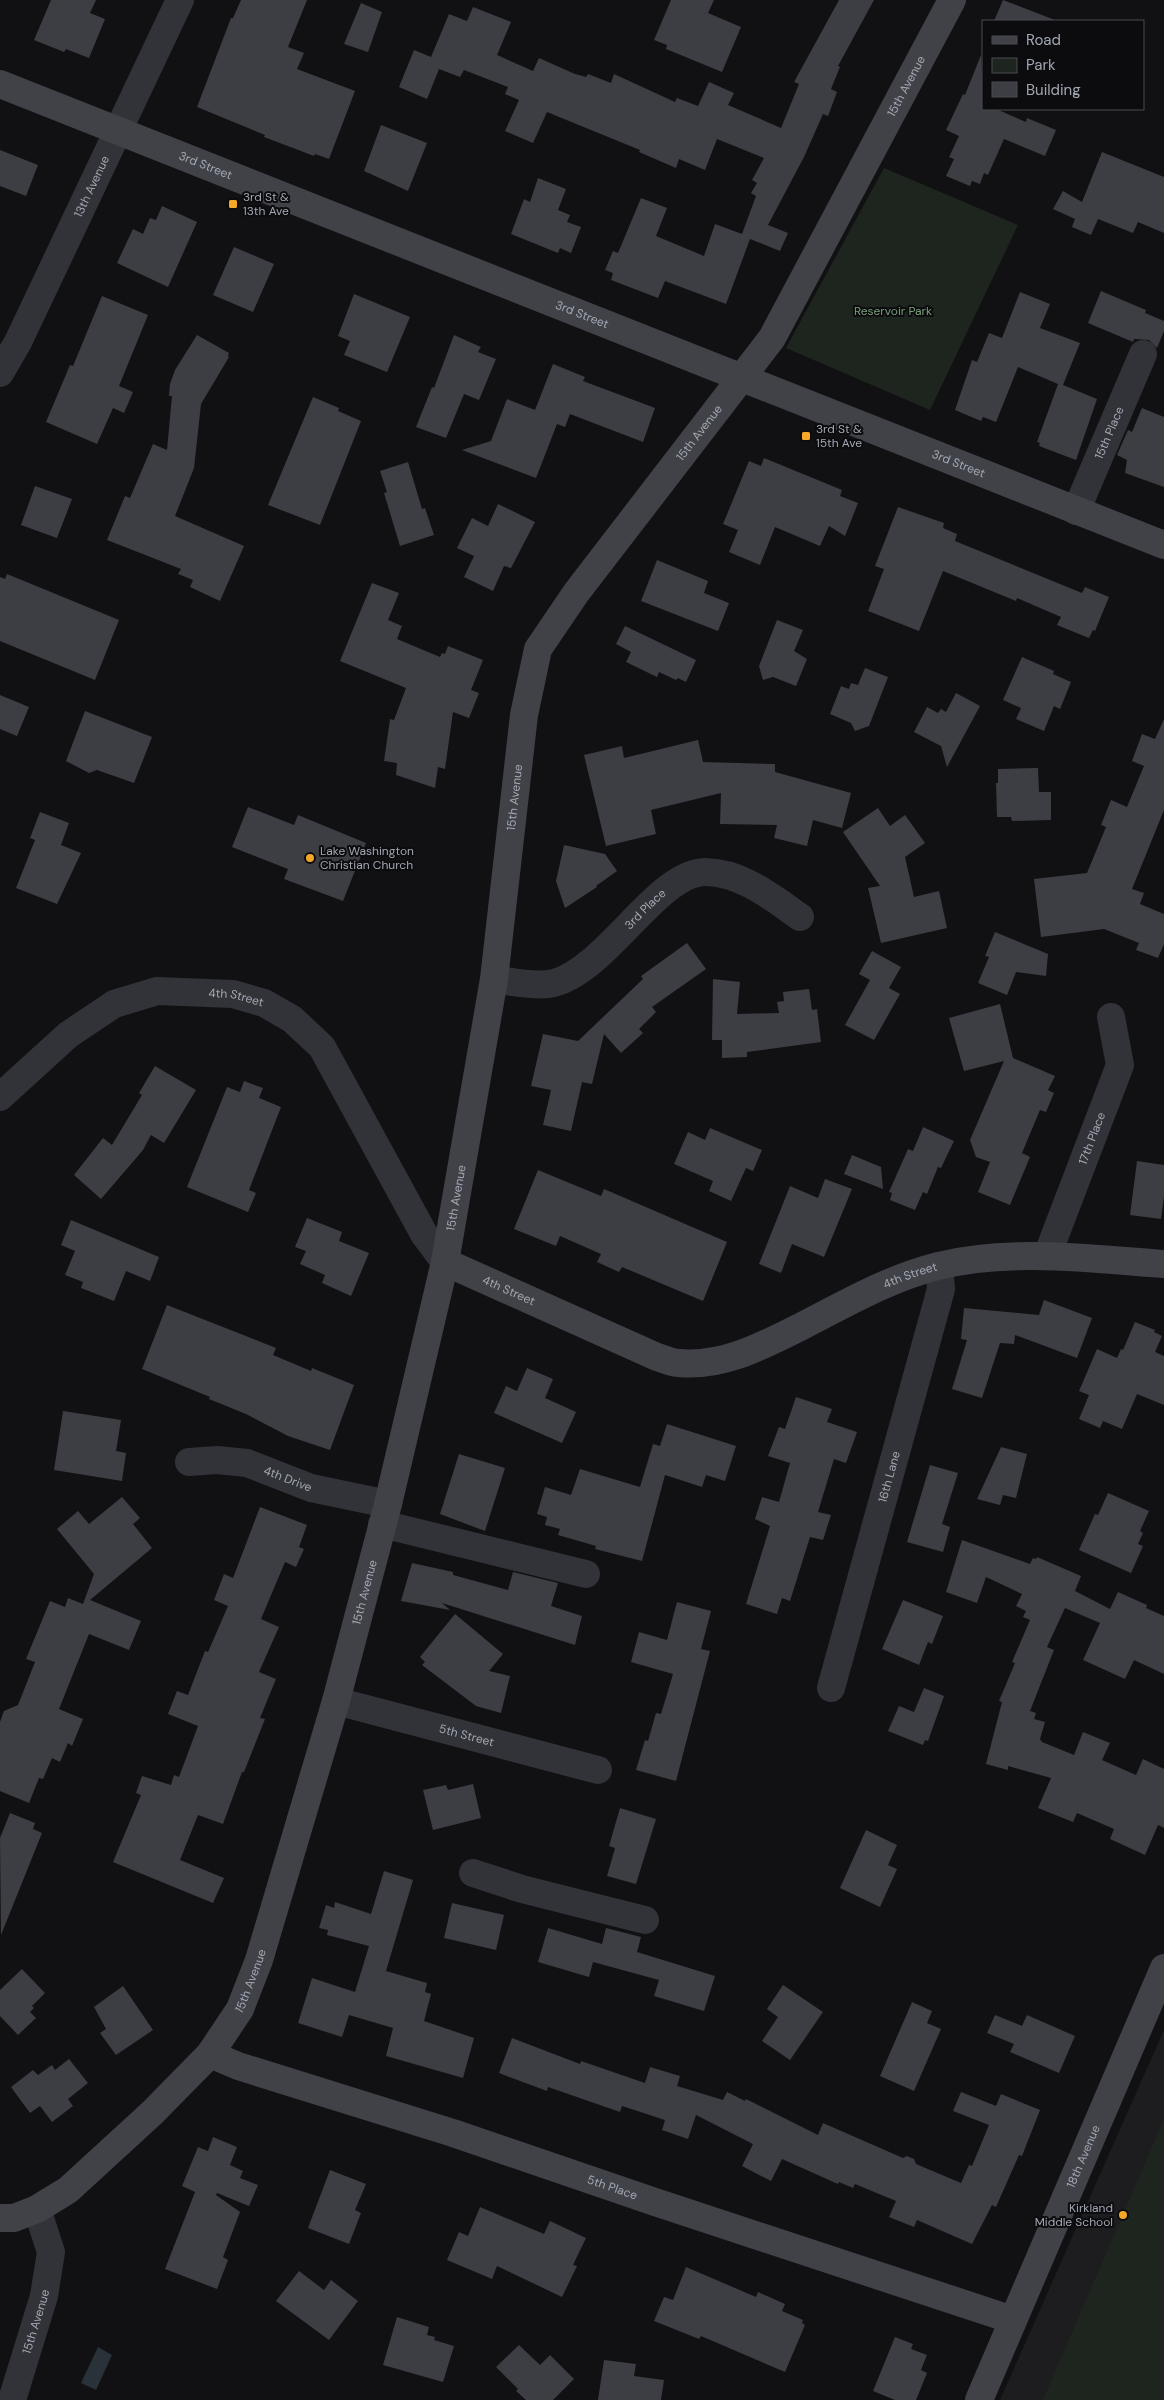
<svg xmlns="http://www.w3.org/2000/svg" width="1164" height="2400" font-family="'DM Sans',sans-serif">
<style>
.built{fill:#1d1d20}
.green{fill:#1d251e}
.water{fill:#293238}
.building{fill:#3d3e43}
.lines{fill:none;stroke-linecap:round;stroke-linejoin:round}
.street{stroke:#323338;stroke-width:28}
.secondary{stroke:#404248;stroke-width:28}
.poi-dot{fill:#f4a828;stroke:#0c0c0e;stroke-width:2}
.labels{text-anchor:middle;stroke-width:4;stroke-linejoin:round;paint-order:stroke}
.street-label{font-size:12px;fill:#a2a8b4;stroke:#0c0c0e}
.poi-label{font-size:12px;fill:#a2a8b4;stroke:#0c0c0e;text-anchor:start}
.park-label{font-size:12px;fill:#789f79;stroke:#0c0c0e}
</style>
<rect width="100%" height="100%" fill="#111113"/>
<polygon class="built" points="1164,2030 1164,2400 1000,2400"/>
<g class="green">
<polygon points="884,168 1018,225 930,410 786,348"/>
<polygon points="1164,2119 1164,2400 1043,2400"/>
</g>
<polygon class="water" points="98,2347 112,2355 96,2390 81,2383"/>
<g class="building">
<polygon points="51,0 96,0 90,13 105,19 89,58 66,49 64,52 34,40"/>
<polygon points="241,0 307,0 288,47 304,53 297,69 355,91 329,159 315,154 314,156 264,137 265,135 197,107 231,18 233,18"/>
<polygon points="671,0 714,0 708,13 741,27 722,72 666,49 667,45 654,40"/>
<polygon points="839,0 874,0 838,66 840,67 831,89 837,92 828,116 823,114 804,157 768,225 788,233 780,251 750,239 726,304 665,281 658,298 611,280 613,273 605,270 613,251 618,253 641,198 667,208 656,236 704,256 715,224 742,234 756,196 751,193 757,183 752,180 764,158 717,139 705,170 679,159 676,168 639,152 640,150 547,112 533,143 505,131 519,100 505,94 508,87 464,70 460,77 439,69 427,99 399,87 414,50 431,57 449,14 467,21 473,7 511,22 497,55 533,71 539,58 575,74 586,77 588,74 611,83 614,74 675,102 677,98 698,106 709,82 734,93 728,105 781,128 799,84 794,82"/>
<polygon points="1003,0 1055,20 1055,21 994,21"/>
<polygon points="361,3 382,12 368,52 344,44"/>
<polygon points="981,55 983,109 996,109 1026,122 1027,118 1056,130 1045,156 1004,139 988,175 984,173 980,184 972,181 970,186 946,176 954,159 949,157 959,136 946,130 963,94 965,95"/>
<polygon points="381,125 427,143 408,191 364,171"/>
<polygon points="0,150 38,165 26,196 0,186"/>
<polygon points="1102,152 1164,177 1164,233 1138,222 1133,233 1098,219 1091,235 1072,227 1075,219 1053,209 1063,191 1082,202"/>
<polygon points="538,178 566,189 558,210 570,215 567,222 581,227 571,253 560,248 558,253 511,234 524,199 530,202"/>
<polygon points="162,206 197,222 168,287 117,263 133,229 143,234 150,218 156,220"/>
<polygon points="234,247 274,264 253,312 213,295"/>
<polygon points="1101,291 1146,310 1145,313 1164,321 1164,331 1157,348 1149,340 1134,339 1133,342 1088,323"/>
<polygon points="1020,292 1050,304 1040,328 1080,343 1063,385 1097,399 1076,460 1039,446 1040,443 1037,442 1058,384 1018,367 996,422 983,417 981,421 955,410 972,360 977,362 989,333 1002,338"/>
<polygon points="354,294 410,317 387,372 344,355 350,341 338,336"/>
<polygon points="102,296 148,315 119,386 133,392 124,413 113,408 97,444 46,422 70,365 73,366"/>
<polygon points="197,335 229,353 228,356 229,357 201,404 194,468 175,516 244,546 220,601 190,587 193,580 178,574 181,569 107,540 125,496 130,498 153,444 167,450 172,396 169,396 170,384 175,370"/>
<polygon points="454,335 481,347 478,352 496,359 479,400 464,394 446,438 416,427 432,387 434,388"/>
<polygon points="553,364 585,377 583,381 655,408 643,442 570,414 565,427 557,424 536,478 462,450 491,441 507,399 535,410"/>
<polygon points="313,397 339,408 338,411 361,421 320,525 268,505"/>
<polygon points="1142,408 1164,417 1164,487 1125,473 1127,460 1117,455 1128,430 1132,432"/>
<polygon points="764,458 842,490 840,496 858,503 845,536 829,526 820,546 775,527 760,565 729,552 738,530 723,524 749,461 761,466"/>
<polygon points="408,462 422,509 425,508 434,535 400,546 384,493 387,492 380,471"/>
<polygon points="35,486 72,499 57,538 21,525"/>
<polygon points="498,504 535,522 511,568 504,566 493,591 464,577 474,556 457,548 472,518 488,526"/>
<polygon points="898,507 944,523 943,528 957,534 955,541 1082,593 1085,587 1109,597 1095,631 1093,630 1089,638 1057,625 1061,617 1017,598 1016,601 943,571 919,631 868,611 884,569 875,566"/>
<polygon points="657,560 708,581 704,593 729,603 718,631 641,601"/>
<polygon points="7,574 119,620 95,680 0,641 0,577 5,579"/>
<polygon points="372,583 399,593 388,620 402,626 397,639 440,657 442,653 445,654 448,646 483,660 471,690 479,693 469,718 453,712 445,769 438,767 435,788 396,775 397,763 384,761 390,719 394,720 406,688 340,661"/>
<polygon points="777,620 803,630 794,651 807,659 796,686 773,677 763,680 759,666"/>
<polygon points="625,626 696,660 686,682 678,678 676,680 659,672 657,677 626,662 631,652 616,644"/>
<polygon points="1022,657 1054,671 1053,674 1071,682 1060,709 1054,706 1044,731 1016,719 1021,708 1003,700"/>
<polygon points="865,668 888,677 869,726 855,731 851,723 830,714 841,686 849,689 851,683 858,685"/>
<polygon points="956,693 980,706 947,767 941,746 914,732 927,707 938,713 941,709 946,712"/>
<polygon points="0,695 29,707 17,736 0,729"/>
<polygon points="85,711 152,737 134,783 97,770 89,773 66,761"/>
<polygon points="1164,719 1164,810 1132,889 1144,893 1140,904 1164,914 1164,944 1158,958 1136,950 1139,943 1104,929 1041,937 1034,879 1087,873 1106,827 1101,825 1111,800 1127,807 1144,766 1132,761 1142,734 1155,739"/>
<polygon points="698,740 703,762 775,764 775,772 851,793 842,828 813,820 807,846 774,838 777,825 720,824 721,793 651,810 656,834 606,846 584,755 622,746 624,758"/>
<polygon points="1038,768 1039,792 1051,792 1051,820 1012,821 1011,817 997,817 996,783 998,783 998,769"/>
<polygon points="248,807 294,825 298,815 366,843 343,901 284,879 288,869 232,847"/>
<polygon points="878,808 890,826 905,815 925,843 905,857 914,897 939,891 947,928 881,943 868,888 880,886 843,832"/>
<polygon points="40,812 69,823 61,845 81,853 57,904 16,888 35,840 30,838"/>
<polygon points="564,845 605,854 617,871 596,886 597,887 565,908 556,881"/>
<polygon points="995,932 1048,954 1046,976 1016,972 1007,995 978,983 989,957 985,956"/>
<polygon points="687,943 706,969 652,1007 656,1012 639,1029 643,1033 621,1053 604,1034 592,1084 582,1082 571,1131 543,1125 551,1090 531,1086 543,1034 578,1041 643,979 641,976"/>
<polygon points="872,951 901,967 889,988 900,994 874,1040 845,1025 870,980 859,974"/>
<polygon points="713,979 740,982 737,1014 779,1013 777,1002 784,1001 783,992 809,989 812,1010 817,1009 821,1042 747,1052 747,1057 722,1058 722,1040 712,1040"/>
<polygon points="1000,1004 1013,1058 1055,1076 1048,1090 1054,1093 1046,1112 1040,1110 1022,1153 1030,1157 1010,1205 978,1192 990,1162 976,1157 970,1140 1004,1061 964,1071 949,1018"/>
<polygon points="155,1066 196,1090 164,1143 151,1135 143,1150 101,1199 74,1175 103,1138 112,1145 142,1095 139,1093"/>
<polygon points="244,1081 263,1088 259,1098 281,1107 249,1190 256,1193 248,1212 187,1187 227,1087 240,1092"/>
<polygon points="923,1127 954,1141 941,1168 938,1167 927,1194 923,1192 915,1210 890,1200 892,1193 889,1192 908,1149 913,1151"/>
<polygon points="710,1128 762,1150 753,1171 746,1168 731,1201 709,1191 713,1181 674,1164 688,1132 705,1140"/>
<polygon points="852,1155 881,1167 883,1189 844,1174"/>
<polygon points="1137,1161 1164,1165 1164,1196 1161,1219 1130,1215"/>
<polygon points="538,1170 601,1196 604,1189 727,1242 703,1301 622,1267 619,1272 597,1262 601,1254 560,1236 556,1246 514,1229"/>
<polygon points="825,1179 852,1189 824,1257 792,1244 781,1273 759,1264 790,1186 818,1198"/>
<polygon points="307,1218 342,1232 339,1241 369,1253 351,1296 322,1283 325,1275 300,1264 306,1251 295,1247"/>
<polygon points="71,1220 159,1257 150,1281 126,1271 114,1301 81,1288 83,1282 65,1275 75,1251 61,1245"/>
<polygon points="1044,1300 1092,1318 1077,1358 1015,1335 1014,1344 1000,1343 982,1398 952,1389 967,1340 961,1339 964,1308 1039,1315"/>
<polygon points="167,1305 276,1348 273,1355 311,1371 312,1368 354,1385 330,1450 288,1436 246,1414 209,1399 210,1397 142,1369"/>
<polygon points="1135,1322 1155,1330 1154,1332 1162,1336 1155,1352 1164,1356 1164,1405 1137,1394 1122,1429 1103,1421 1100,1428 1079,1419 1089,1395 1079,1391 1097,1349 1117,1358 1121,1349 1123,1350"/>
<polygon points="527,1368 553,1379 545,1398 576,1412 562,1443 494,1413 506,1386 517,1391"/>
<polygon points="796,1397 832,1409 827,1422 857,1432 846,1463 834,1459 818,1512 831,1515 823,1540 810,1537 790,1601 782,1598 777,1614 746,1604 770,1526 755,1519 762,1497 779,1502 790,1463 768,1456 779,1427 785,1429"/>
<polygon points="63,1411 121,1420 116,1451 126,1453 122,1481 54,1470"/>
<polygon points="667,1424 736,1446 725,1481 706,1475 702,1487 665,1475 642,1561 595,1549 596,1546 558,1535 560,1529 545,1525 547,1517 537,1514 545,1487 571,1495 580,1469 640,1487 653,1444 660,1446"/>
<polygon points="1001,1447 1027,1454 1016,1498 1003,1495 1000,1505 977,1499"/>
<polygon points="459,1454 505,1468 485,1531 440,1514"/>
<polygon points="930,1465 958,1473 942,1524 950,1527 943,1552 907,1542"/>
<polygon points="1108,1493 1149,1511 1140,1531 1143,1533 1138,1544 1143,1546 1131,1573 1079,1550 1095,1514 1098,1515"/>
<polygon points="122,1497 140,1518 133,1524 152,1548 90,1600 141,1621 129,1650 89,1634 59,1709 83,1719 72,1746 68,1743 60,1762 52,1758 43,1779 39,1778 29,1803 0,1791 0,1722 4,1711 18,1705 35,1662 26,1659 50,1601 65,1607 68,1598 83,1604 94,1574 57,1529 78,1511 89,1524"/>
<polygon points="260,1507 307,1525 299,1547 304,1549 296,1567 285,1562 261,1619 279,1627 259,1672 276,1679 260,1718 265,1719 244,1772 242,1772 223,1824 198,1815 180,1860 224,1878 213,1903 113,1862 141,1795 136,1793 142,1776 171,1785 174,1775 179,1777 198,1726 168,1714 177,1691 188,1695 205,1651 208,1652 228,1606 214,1600 224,1574 233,1578"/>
<polygon points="962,1540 1030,1564 1033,1558 1036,1559 1037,1557 1081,1576 1075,1591 1110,1609 1118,1592 1147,1605 1146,1608 1164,1616 1164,1674 1134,1660 1125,1679 1083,1660 1100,1623 1065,1608 1047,1647 1054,1650 1030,1711 1036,1713 1034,1719 1045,1722 1040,1739 1042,1742 1074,1755 1083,1732 1110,1743 1102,1760 1136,1775 1143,1759 1164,1769 1164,1828 1158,1825 1145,1855 1110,1839 1114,1829 1077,1813 1073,1822 1038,1808 1051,1778 1008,1766 1008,1770 986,1764 1002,1702 999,1701 1015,1663 1012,1662 1030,1620 1023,1617 1026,1611 1016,1606 1022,1594 986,1577 977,1603 946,1592"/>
<polygon points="412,1563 453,1572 453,1575 508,1590 513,1572 558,1583 551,1606 582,1616 575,1645 442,1603 450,1610 401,1601"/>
<polygon points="903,1600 943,1616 932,1644 928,1642 919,1665 882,1649"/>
<polygon points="677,1602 711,1611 701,1649 710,1651 676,1781 636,1770 645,1740 648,1741 656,1713 661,1714 673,1674 631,1662 639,1632 667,1640"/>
<polygon points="455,1614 503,1654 489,1671 510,1676 501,1713 476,1706 422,1665 425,1662 420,1657"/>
<polygon points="924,1688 944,1696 928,1741 925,1740 923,1745 888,1731 899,1706 914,1712"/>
<polygon points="473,1784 481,1818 433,1830 423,1790 446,1785 448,1790"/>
<polygon points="620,1808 656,1819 636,1884 607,1876 615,1848 609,1846"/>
<polygon points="10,1813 35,1823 33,1829 42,1833 1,1935 0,1838"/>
<polygon points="866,1830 897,1845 888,1865 897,1869 880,1907 840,1888"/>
<polygon points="384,1871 413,1880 386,1971 427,1983 425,1992 431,1994 424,2021 474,2038 463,2078 386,2056 393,2028 349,2015 342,2037 298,2023 312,1978 355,1992 369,1946 327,1935 328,1930 319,1928 326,1905 334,1908 335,1902 371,1914"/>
<polygon points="452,1903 504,1915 496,1950 444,1938"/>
<polygon points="548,1928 602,1944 606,1928 641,1937 637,1952 715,1976 704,2011 654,1996 659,1980 593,1962 589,1977 538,1962"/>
<polygon points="22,1969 45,1993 32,2006 34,2008 30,2012 36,2018 18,2035 0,2016 0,1990"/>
<polygon points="783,1985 823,2012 790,2060 762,2041 778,2017 767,2009"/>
<polygon points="123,1986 153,2030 116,2055 100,2033 106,2029 94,2007"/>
<polygon points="912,2002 932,2011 927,2023 941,2029 914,2091 880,2076"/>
<polygon points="995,2015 1022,2026 1027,2015 1075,2036 1059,2073 1010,2052 1014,2044 987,2033"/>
<polygon points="512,2038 580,2064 581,2061 645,2083 650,2067 680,2076 677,2086 723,2100 727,2092 745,2101 746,2099 818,2135 823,2123 903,2158 907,2156 914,2159 916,2164 961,2183 969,2165 972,2166 989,2125 953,2111 961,2092 996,2106 1001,2094 1040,2110 1022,2156 1019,2155 996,2207 992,2205 972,2244 917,2220 914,2227 889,2217 896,2201 855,2184 853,2188 839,2182 838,2184 782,2159 771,2181 742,2166 753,2144 696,2115 688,2139 662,2130 665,2120 622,2106 620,2112 548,2087 547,2091 499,2073"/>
<polygon points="69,2059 88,2083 68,2099 73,2106 52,2122 40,2106 30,2113 11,2087 33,2070 38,2075 52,2065 55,2070"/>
<polygon points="213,2137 237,2147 230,2165 243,2171 240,2178 258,2185 249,2206 217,2193 216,2195 240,2212 223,2257 228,2260 217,2289 165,2269 195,2192 182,2186 198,2147 208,2151"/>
<polygon points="330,2170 366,2184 355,2210 361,2213 349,2244 308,2228"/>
<polygon points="480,2207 544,2234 550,2221 586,2238 573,2265 577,2266 562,2297 497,2266 492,2279 447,2260 459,2232 468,2236"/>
<polygon points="686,2267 756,2297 758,2292 785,2304 782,2311 803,2320 802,2323 805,2325 785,2372 701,2336 699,2339 654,2321 664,2297 673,2300"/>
<polygon points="299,2271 324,2290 331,2280 358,2301 329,2340 276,2301"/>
<polygon points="397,2317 429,2327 427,2335 435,2337 434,2340 454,2346 443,2382 383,2365"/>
<polygon points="895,2337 913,2344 911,2349 927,2355 921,2370 927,2373 916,2400 895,2400 873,2391"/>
<polygon points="519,2345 540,2365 550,2355 574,2379 553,2400 526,2400 516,2391 518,2389 496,2367"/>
<polygon points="604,2360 636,2364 634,2376 664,2380 661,2400 598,2400"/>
</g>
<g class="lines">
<g class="street">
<path id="s1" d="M 0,373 L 18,342 L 180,0"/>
<path id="s2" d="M 1076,511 L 1143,354"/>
<path id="s3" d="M 494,979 C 510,982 539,987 554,983 C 608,968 657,873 705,872 C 741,872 773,898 800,917"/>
<path id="s4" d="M 0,1097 L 68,1035 L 114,1004 L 157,991 L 233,994 L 264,1003 L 292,1019 L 322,1047 L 424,1234 L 445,1262"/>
<path id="s5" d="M 1047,1256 L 1120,1065 L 1111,1017"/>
<path id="s6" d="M 189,1462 L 217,1460 L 247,1463 L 311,1488 L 388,1504"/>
<polyline points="382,1524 586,1574"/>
<path id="s7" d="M 831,1688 L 941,1289 L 939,1266"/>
<path id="s8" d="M 336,1701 L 598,1770"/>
<polyline points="473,1873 522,1889 645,1920"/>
<path id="s9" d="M 12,2400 L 44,2296 L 51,2252 L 37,2209"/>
</g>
<g class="secondary">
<path id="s10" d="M 0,84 L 1164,545"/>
<path id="s11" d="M 445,1262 L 657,1357 C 664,1359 672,1363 679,1363 C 724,1367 764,1345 804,1325 C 847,1303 890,1278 938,1266 C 1010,1248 1091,1259 1164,1264"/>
<path id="s12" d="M 210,2054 L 238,2066 L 453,2133 L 652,2201 L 1013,2320"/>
<path id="s13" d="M 0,2218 L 14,2218 L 37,2209 L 68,2190 L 152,2113 L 210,2054 L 240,2009 L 259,1960 L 336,1701 L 388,1504 L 445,1262 L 494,979 L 524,715 L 538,649 L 576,593 L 772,338 L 952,0"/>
<path id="s14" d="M 979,2400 L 1164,1968"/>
</g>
</g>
<g class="poi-dot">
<rect x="228" y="199" width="10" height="10" rx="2.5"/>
<rect x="801" y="431" width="10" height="10" rx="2.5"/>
<circle cx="310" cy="858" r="5"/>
<circle cx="1123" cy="2215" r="5"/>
</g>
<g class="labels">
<g class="street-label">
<text dy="4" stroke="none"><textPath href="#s13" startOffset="2396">15th Avenue</textPath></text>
<text dy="4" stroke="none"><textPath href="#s10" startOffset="221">3rd Street</textPath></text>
<text dy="4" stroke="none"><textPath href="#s1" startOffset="208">13th Avenue</textPath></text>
<text dy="4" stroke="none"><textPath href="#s10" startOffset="626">3rd Street</textPath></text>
<text dy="4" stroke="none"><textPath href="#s2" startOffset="85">15th Place</textPath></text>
<text dy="4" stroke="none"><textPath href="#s13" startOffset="1991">15th Avenue</textPath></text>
<text dy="4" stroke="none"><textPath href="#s10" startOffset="1031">3rd Street</textPath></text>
<text dy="4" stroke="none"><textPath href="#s13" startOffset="1571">15th Avenue</textPath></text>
<text dy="4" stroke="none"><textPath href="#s3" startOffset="179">3rd Place</textPath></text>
<text dy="4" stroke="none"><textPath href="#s4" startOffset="272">4th Street</textPath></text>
<text dy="4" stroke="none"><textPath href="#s5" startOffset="126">17th Place</textPath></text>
<text dy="4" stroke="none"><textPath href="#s13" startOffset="1166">15th Avenue</textPath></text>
<text dy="4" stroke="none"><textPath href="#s11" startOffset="505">4th Street</textPath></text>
<text dy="4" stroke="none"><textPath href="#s11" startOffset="70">4th Street</textPath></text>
<text dy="4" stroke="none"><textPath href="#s7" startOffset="219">16th Lane</textPath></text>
<text dy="4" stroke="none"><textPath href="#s6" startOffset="102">4th Drive</textPath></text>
<text dy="4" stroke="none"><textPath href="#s13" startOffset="761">15th Avenue</textPath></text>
<text dy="4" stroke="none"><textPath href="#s8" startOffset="135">5th Street</textPath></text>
<text dy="4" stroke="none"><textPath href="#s13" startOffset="356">15th Avenue</textPath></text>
<text dy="4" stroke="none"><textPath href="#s14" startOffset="265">18th Avenue</textPath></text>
<text dy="4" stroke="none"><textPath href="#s12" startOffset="424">5th Place</textPath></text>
<text dy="4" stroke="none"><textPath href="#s9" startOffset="82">15th Avenue</textPath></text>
</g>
<g class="poi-label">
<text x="243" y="201">3rd St &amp;<tspan x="243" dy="14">13th Ave</tspan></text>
<text x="816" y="433">3rd St &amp;<tspan x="816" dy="14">15th Ave</tspan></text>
<text x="320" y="855">Lake Washington<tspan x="320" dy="14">Christian Church</tspan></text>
<text x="1113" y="2212" text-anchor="end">Kirkland<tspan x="1113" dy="14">Middle School</tspan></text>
</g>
<g class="park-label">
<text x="893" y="315">Reservoir Park</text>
</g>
</g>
<rect x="982" y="20" width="162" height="90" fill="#0c0c0e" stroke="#484a50"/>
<rect x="992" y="36" width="25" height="8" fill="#404248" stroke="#484a50"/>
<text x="1026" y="45" font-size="15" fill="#a2a8b4">Road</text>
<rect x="992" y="58" width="25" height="15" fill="#1d251e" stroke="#484a50"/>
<text x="1026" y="70" font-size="15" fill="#a2a8b4">Park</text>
<rect x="992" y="82" width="25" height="15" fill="#3d3e43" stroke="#484a50"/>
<text x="1026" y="95" font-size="15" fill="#a2a8b4">Building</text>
</svg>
